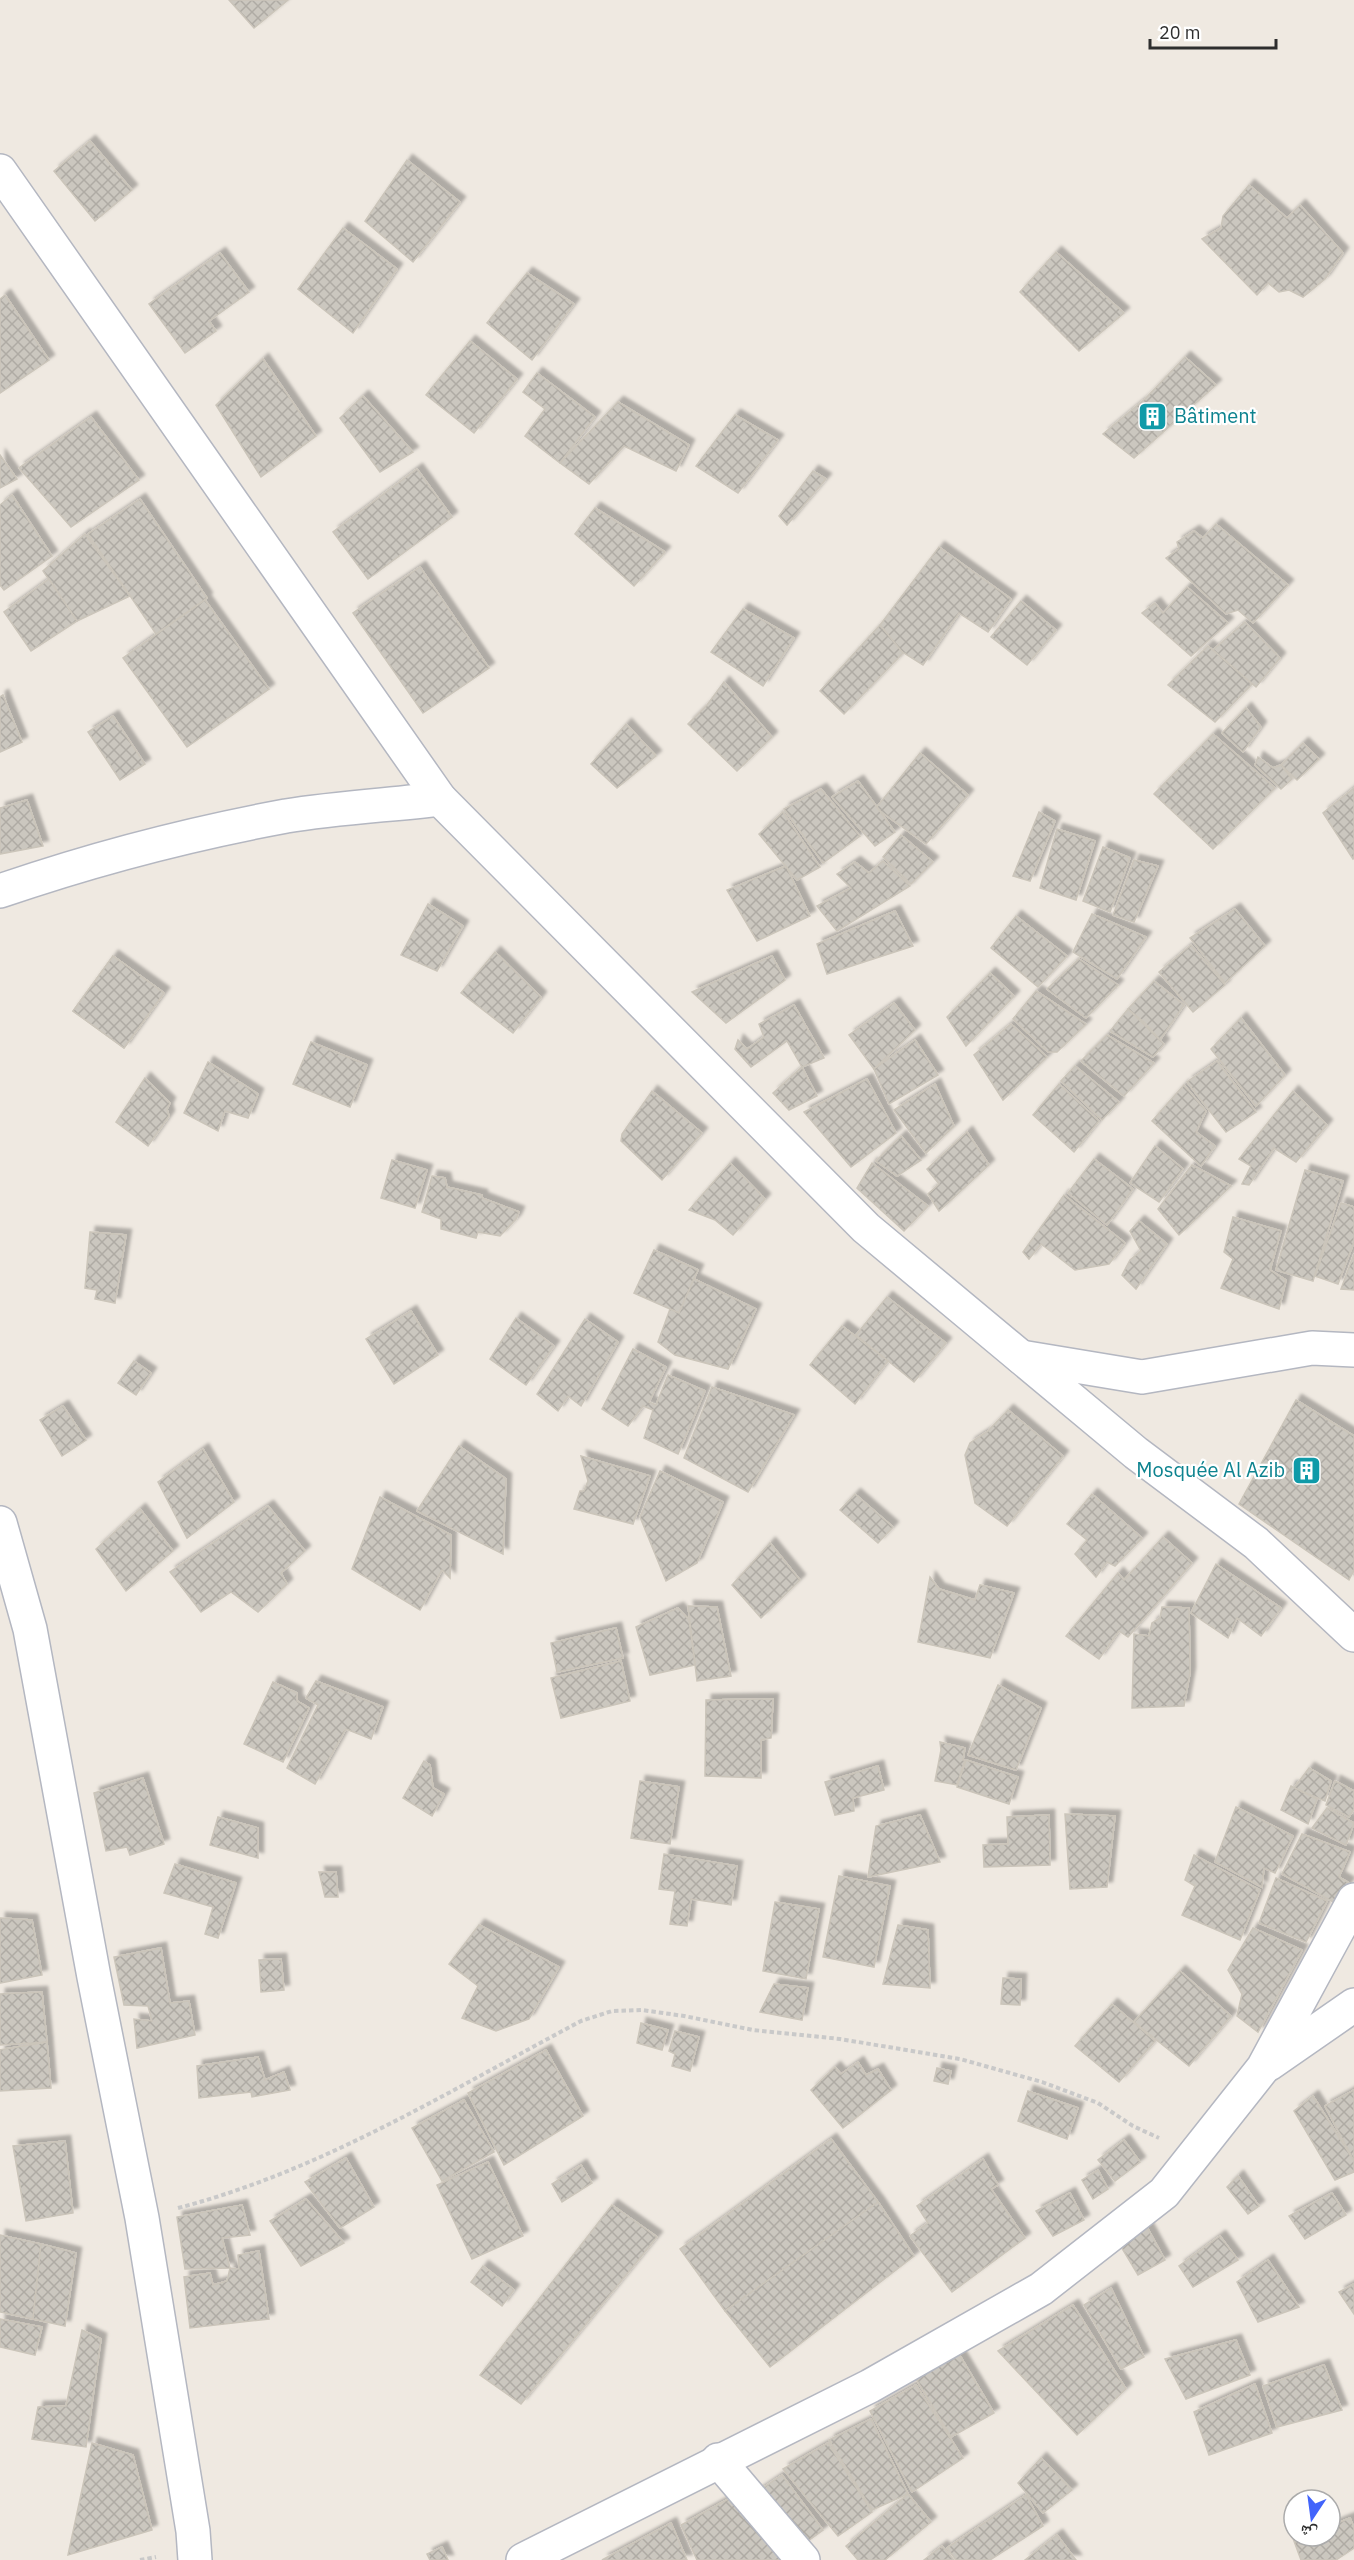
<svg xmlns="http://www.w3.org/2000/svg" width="1354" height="2560" font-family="'IBM Plex Sans','Noto Naskh Arabic',sans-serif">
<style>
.building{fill:url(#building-cross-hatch);stroke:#cbc5ba;stroke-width:1.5;filter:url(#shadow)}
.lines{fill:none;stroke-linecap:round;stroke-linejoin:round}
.minor-casing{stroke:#b4b7c1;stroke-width:36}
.path{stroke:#c9c9c9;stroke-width:4;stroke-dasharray:4.5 3;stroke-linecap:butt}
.minor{stroke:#fff;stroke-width:33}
.labels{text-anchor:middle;stroke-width:4.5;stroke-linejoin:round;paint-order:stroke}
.culture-label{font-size:20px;fill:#0d838f;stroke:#fff;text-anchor:start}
</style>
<defs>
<pattern id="building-cross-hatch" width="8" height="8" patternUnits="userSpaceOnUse" patternTransform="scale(1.5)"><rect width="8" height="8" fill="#cbc7bf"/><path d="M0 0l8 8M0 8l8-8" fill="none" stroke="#afaba4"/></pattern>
<filter id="shadow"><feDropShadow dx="5.5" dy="-5.5" stdDeviation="1.5" flood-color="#0004"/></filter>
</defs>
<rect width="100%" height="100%" fill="#efe9e1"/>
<g class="building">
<polygon points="229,0 288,0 254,28"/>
<polygon points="90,141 132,190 95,221 54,171"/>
<polygon points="407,160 460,202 413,262 365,221"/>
<polygon points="1249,185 1287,218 1300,205 1343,253 1325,279 1303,297 1289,290 1279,292 1268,283 1257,295 1202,239 1221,228 1223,216"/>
<polygon points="343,228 397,269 353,333 298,289"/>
<polygon points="1056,252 1124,313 1079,351 1020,292"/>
<polygon points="220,253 249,292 209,321 216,331 185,353 149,304"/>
<polygon points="527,273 574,304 532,360 487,323"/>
<polygon points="5,295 49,360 0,393 0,299"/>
<polygon points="470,341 517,379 474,433 426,395"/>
<polygon points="1185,357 1216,385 1134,458 1103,434 1145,399"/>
<polygon points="263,359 316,436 261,477 216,405"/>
<polygon points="537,373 595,417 560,463 525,436 545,409 523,392"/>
<polygon points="363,396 413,452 380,472 340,418"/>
<polygon points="618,402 689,445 676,471 624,446 589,484 560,463"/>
<polygon points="735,415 778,440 738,493 696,466"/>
<polygon points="91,417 139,480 71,527 19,468"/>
<polygon points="0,455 17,479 0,488"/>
<polygon points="417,469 452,517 368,579 333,532"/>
<polygon points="813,471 826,479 787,525 779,516"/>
<polygon points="12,495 52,556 4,590 0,585 0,505"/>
<polygon points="140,499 207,598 156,634 88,534"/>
<polygon points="595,508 665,552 634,586 575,534"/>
<polygon points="1216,524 1288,585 1253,623 1238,610 1226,614 1166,558 1179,549 1177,542 1194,531 1203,538"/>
<polygon points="85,534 130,596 77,621 43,571"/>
<polygon points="939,547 1011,599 988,632 959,613 923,665 899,650 880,625"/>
<polygon points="420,567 489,668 423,713 353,613"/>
<polygon points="49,579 77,621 31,651 4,612"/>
<polygon points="1187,587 1228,623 1191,656 1142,613 1155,603 1163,613"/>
<polygon points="205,600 269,689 187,747 123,658"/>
<polygon points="1021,601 1056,630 1027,665 991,637"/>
<polygon points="743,609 794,638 763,686 711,652"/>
<polygon points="1245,622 1280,658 1256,687 1213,650"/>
<polygon points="880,625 903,653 844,714 820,691"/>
<polygon points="1208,646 1252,684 1215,722 1168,685"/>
<polygon points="724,682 772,737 737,771 688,724 707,705"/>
<polygon points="3,695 22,742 0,752 0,697"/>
<polygon points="1246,708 1261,727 1243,752 1222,733"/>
<polygon points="113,716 145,764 120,780 88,732"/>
<polygon points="626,724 656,756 617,788 591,764"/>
<polygon points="1213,734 1275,788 1213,849 1154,794"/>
<polygon points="1303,743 1319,759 1297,780 1281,765"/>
<polygon points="920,753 968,795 926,844 876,808"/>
<polygon points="1258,757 1273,768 1281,765 1292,779 1281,789 1255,765"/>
<polygon points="858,781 895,832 875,846 832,797"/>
<polygon points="1354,788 1354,858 1353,859 1323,813"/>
<polygon points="821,789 860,836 823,863 784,809"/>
<polygon points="27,800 43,846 0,854 0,808"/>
<polygon points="783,812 820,867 797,880 759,834"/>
<polygon points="1039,812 1055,821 1030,881 1013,876"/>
<polygon points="1057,829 1095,841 1076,900 1040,888"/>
<polygon points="901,835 933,862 911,884 883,857"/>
<polygon points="1103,847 1130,858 1110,912 1083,901"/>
<polygon points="1134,860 1158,866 1134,922 1113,915"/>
<polygon points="883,861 910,886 837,931 817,906 851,888 837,874 855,862 869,873"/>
<polygon points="786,866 810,916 757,941 727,890"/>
<polygon points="428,904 463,926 437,971 401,955"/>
<polygon points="1235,909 1265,946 1225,983 1190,938"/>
<polygon points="895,911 913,946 827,974 817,944"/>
<polygon points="1092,914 1146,937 1117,979 1073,952"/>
<polygon points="1016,916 1067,956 1038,987 991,948"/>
<polygon points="1191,945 1225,985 1193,1012 1159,972"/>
<polygon points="495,952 541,997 513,1033 461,993"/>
<polygon points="113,956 164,993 124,1048 73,1011"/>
<polygon points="113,956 164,993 124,1048 73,1011"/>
<polygon points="772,956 785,980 726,1023 692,992"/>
<polygon points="1079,959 1118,985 1086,1018 1047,989"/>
<polygon points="990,973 1014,996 966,1046 947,1017"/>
<polygon points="1154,981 1184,1005 1160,1040 1145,1023 1128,1009"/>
<polygon points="1036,991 1086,1024 1057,1052 1048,1052 1013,1019"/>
<polygon points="894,1003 915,1030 874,1069 849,1035"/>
<polygon points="794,1005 824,1058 802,1067 787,1041 751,1067 735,1049 738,1040 747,1049 764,1037 759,1024"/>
<polygon points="1128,1009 1164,1044 1153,1057 1110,1031"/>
<polygon points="1241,1018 1285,1075 1256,1106 1211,1049"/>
<polygon points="1011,1024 1047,1057 1003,1100 974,1055"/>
<polygon points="1107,1035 1154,1063 1124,1096 1081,1061"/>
<polygon points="915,1040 938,1075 889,1104 874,1069"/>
<polygon points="311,1042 367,1065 350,1107 293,1084"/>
<polygon points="1217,1061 1256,1112 1226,1132 1187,1082"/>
<polygon points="208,1062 258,1094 248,1118 225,1111 218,1131 184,1113"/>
<polygon points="1075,1066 1119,1102 1102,1120 1061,1081"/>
<polygon points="802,1067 817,1096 789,1110 773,1093"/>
<polygon points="145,1078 170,1103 167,1109 169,1116 148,1146 116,1122"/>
<polygon points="867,1079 896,1133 851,1167 804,1112"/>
<polygon points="935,1084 954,1126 926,1153 894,1110"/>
<polygon points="1059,1084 1099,1121 1074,1152 1033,1115"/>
<polygon points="1184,1085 1206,1111 1196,1132 1215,1146 1201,1166 1152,1121"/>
<polygon points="652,1091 702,1133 662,1180 621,1141 622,1134"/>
<polygon points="1293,1091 1327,1125 1296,1162 1274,1148 1249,1185 1242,1184 1251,1166 1239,1159"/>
<polygon points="967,1132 989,1165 939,1211 928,1194 939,1184 927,1169"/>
<polygon points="901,1136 921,1160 897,1176 876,1161"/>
<polygon points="1155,1146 1183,1169 1159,1202 1130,1183"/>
<polygon points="1094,1159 1133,1189 1107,1225 1068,1193"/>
<polygon points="392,1160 427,1170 415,1208 381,1198"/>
<polygon points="730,1163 765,1199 733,1235 715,1220 689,1210"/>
<polygon points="872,1163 928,1206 904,1231 857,1188"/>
<polygon points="1192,1165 1231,1186 1179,1235 1158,1209"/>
<polygon points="1305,1170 1343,1181 1313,1281 1276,1270"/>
<polygon points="432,1176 445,1178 447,1187 482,1195 482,1198 519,1212 516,1219 500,1236 478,1232 476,1238 441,1229 441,1219 422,1212"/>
<polygon points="1064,1195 1125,1243 1109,1264 1075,1270 1041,1244 1029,1259 1023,1252"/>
<polygon points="1341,1203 1354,1207 1354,1242 1338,1284 1315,1276"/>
<polygon points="1233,1217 1281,1231 1270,1270 1286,1280 1279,1309 1221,1288 1233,1259 1224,1252"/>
<polygon points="1139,1221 1167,1244 1136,1289 1122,1275 1130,1260 1141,1251 1130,1231"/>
<polygon points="90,1232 126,1235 115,1303 95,1299 97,1290 85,1288"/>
<polygon points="654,1250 698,1270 679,1313 634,1293"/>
<polygon points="1354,1254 1354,1290 1341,1289"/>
<polygon points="694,1279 756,1309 728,1369 675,1355 658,1342 670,1309 679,1313"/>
<polygon points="887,1297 946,1343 914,1382 856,1335"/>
<polygon points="411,1311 438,1355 394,1384 366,1339"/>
<polygon points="516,1318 554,1346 526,1385 490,1359"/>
<polygon points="585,1319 618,1342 581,1406 568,1396 558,1411 537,1394"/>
<polygon points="842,1326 888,1361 855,1404 810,1365"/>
<polygon points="633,1349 666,1367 649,1402 656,1405 668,1375 705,1391 678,1454 644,1438 653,1410 643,1406 628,1426 602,1409"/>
<polygon points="134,1361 151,1373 136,1395 118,1383"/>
<polygon points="712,1387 794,1415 748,1492 684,1458"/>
<polygon points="1296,1400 1354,1436 1354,1570 1349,1580 1239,1504"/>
<polygon points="63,1406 86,1440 62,1456 40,1420"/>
<polygon points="1008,1410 1063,1456 1007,1526 975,1503 965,1455 970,1443 988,1431"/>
<polygon points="459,1446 506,1479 503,1554 417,1511"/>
<polygon points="203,1449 234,1502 187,1538 158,1482"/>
<polygon points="581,1456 650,1476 633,1524 574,1509 580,1491 584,1491 588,1481"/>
<polygon points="660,1471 723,1502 697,1563 666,1581 640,1517"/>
<polygon points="855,1494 893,1527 878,1543 840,1510"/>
<polygon points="1092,1494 1142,1538 1115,1566 1107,1562 1096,1577 1075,1554 1087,1540 1067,1524"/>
<polygon points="380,1497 451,1535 450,1578 442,1570 420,1610 352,1569"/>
<polygon points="268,1506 305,1551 281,1573 287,1584 258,1612 231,1592 201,1612 170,1572"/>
<polygon points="140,1509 173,1551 126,1591 96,1549"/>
<polygon points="1163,1537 1192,1563 1128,1637 1119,1631 1099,1659 1066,1636 1118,1573 1124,1580"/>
<polygon points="770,1543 800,1580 761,1618 732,1585"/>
<polygon points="1216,1564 1281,1608 1261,1636 1237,1618 1228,1638 1191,1613"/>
<polygon points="930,1577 939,1589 975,1600 980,1585 1014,1593 990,1658 918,1642"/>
<polygon points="688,1606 717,1607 731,1676 697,1681"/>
<polygon points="1162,1607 1189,1608 1190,1673 1184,1706 1132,1708 1134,1634 1149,1636 1152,1623 1160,1618"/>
<polygon points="678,1608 689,1620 695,1665 650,1675 636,1627"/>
<polygon points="616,1628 623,1658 557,1672 551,1643"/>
<polygon points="621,1661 630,1701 561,1718 551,1678"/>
<polygon points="316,1681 383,1707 371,1739 346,1729 315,1784 287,1768 318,1705 306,1698"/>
<polygon points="273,1682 297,1693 297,1701 309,1708 283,1762 244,1744"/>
<polygon points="998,1685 1041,1708 1016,1770 968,1755"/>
<polygon points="773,1699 771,1738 761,1740 761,1778 705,1776 706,1700"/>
<polygon points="940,1742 965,1748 963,1760 965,1760 957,1785 935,1781 941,1750"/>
<polygon points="966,1760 1018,1777 1009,1804 957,1787"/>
<polygon points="424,1761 430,1765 433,1788 444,1794 432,1816 403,1798"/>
<polygon points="878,1766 884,1790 853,1798 854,1811 835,1815 825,1782"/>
<polygon points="1309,1768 1331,1781 1325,1801 1294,1788"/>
<polygon points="143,1778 164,1844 130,1855 127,1847 106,1851 94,1793"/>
<polygon points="640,1781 679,1787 670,1844 631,1838"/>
<polygon points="1335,1781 1354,1791 1354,1809 1349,1817 1326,1805"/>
<polygon points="1291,1786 1317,1799 1308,1824 1281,1810"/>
<polygon points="1236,1807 1293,1836 1275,1873 1264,1868 1262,1887 1215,1862"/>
<polygon points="1327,1808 1354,1823 1346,1845 1312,1828"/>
<polygon points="1065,1814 1115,1816 1107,1887 1070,1889"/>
<polygon points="920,1815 940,1862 868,1877 876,1826"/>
<polygon points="1049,1815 1050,1865 984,1867 983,1845 1008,1844 1007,1817"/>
<polygon points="218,1817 258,1828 258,1858 210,1845"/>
<polygon points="1302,1834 1350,1852 1339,1877 1349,1883 1335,1903 1282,1874"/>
<polygon points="664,1854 737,1866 731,1905 691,1899 687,1926 670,1924 675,1891 659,1889"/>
<polygon points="1194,1855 1260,1890 1240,1940 1182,1915 1195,1886 1185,1880"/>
<polygon points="175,1864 236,1883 218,1938 205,1934 213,1907 164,1893"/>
<polygon points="319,1872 336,1872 338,1897 325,1897"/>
<polygon points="839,1876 890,1886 874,1967 823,1957"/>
<polygon points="1276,1878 1327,1901 1306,1942 1259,1923"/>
<polygon points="775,1902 819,1909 806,1979 763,1971"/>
<polygon points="0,1918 32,1920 42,1975 0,1983"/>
<polygon points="479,1925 559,1967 529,2019 496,2031 462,2018 478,1986 449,1964"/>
<polygon points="898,1925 928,1930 930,1988 883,1984"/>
<polygon points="1253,1928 1302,1950 1258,2032 1237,2016 1242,1994 1228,1970"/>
<polygon points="161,1948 170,2003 189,2001 195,2035 137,2048 134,2019 152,2021 148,2006 124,2005 114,1957"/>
<polygon points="281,1959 284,1990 261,1992 259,1960"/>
<polygon points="1180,1971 1231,2016 1189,2066 1134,2022"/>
<polygon points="1003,1978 1021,1979 1020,2005 1001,2004"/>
<polygon points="774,1984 808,1988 802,2020 760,2012"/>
<polygon points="42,1992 47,2042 0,2045 0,1994"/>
<polygon points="1112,2004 1155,2041 1119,2082 1075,2046"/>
<polygon points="641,2023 668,2030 662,2050 637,2043"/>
<polygon points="675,2031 699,2037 690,2071 672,2066 675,2054 669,2051"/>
<polygon points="47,2042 51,2088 0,2091 0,2050"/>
<polygon points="546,2050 583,2116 504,2165 468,2093"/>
<polygon points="258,2057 265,2080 284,2072 290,2090 252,2097 251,2092 199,2098 197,2066"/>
<polygon points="858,2062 866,2075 878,2069 891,2090 843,2128 811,2090 835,2067 841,2074"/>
<polygon points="937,2068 951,2071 948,2084 934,2081"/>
<polygon points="1354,2090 1354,2159 1353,2159 1325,2106"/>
<polygon points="1028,2091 1078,2108 1067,2139 1018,2121"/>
<polygon points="1313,2096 1354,2161 1354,2172 1335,2180 1294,2111"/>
<polygon points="464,2100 494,2152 442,2181 412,2128"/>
<polygon points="831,2139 878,2202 725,2311 680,2249"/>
<polygon points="1124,2140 1140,2162 1115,2181 1098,2160"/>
<polygon points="65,2141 73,2213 26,2221 13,2146"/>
<polygon points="346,2158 374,2207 340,2228 305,2182"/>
<polygon points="983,2159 998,2185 991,2189 1025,2238 952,2292 910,2236 928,2223 917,2206"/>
<polygon points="488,2162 523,2236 472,2259 437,2185"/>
<polygon points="581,2165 592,2183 562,2202 552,2184"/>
<polygon points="1098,2170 1108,2189 1093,2199 1082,2180"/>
<polygon points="1238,2176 1259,2206 1248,2214 1227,2187"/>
<polygon points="1070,2193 1084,2220 1053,2236 1036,2211"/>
<polygon points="1332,2193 1346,2215 1305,2239 1289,2216"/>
<polygon points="306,2199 344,2243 301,2266 270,2221"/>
<polygon points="878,2202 914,2256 770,2367 725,2311"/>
<polygon points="242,2205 250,2235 222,2238 230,2268 185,2269 177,2217"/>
<polygon points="612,2205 657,2237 521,2404 480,2375"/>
<polygon points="1147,2227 1165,2260 1138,2275 1120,2245"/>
<polygon points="0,2235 41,2244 33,2319 0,2312"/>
<polygon points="1220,2236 1238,2260 1193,2287 1179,2266"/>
<polygon points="41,2244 76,2253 65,2326 33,2319"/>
<polygon points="259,2251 269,2319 190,2328 184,2277 210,2273 213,2285 227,2281 230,2268 239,2269 238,2255"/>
<polygon points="1268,2260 1299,2307 1258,2322 1237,2282"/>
<polygon points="483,2266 514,2290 502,2306 471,2282"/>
<polygon points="1354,2284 1354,2314 1339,2292"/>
<polygon points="1111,2288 1144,2357 1121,2369 1084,2305"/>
<polygon points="1073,2305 1126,2389 1077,2435 998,2351"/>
<polygon points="0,2319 42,2327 35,2355 0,2347"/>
<polygon points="82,2330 101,2339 86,2447 32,2439 38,2407 66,2406"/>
<polygon points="1236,2340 1250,2375 1186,2399 1165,2359"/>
<polygon points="959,2354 994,2413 951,2437 916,2379"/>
<polygon points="1324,2365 1342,2410 1277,2427 1263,2386"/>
<polygon points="1255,2384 1272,2433 1209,2455 1194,2412"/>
<polygon points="916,2385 963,2458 912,2492 870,2411"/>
<polygon points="871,2419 908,2494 872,2510 829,2440"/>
<polygon points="92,2443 133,2455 152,2530 68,2555"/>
<polygon points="828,2443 872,2512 838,2536 783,2469"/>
<polygon points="1041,2458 1072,2490 1043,2513 1018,2483"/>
<polygon points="782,2475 823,2530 797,2549 757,2492"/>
<polygon points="743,2491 791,2560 697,2560 681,2525"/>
<polygon points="908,2494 931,2522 885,2560 858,2560 846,2546"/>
<polygon points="1026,2495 1043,2526 990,2560 956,2560 947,2548"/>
<polygon points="1350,2518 1354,2528 1354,2548 1336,2560 1301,2560 1291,2533 1294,2532 1294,2536 1330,2536 1330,2526"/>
<polygon points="671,2523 687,2560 602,2560"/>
<polygon points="1057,2535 1076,2560 1025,2560"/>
<polygon points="942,2546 954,2560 924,2560"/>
<polygon points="442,2547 448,2560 430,2560 427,2554"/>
</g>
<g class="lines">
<defs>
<g id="minor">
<polyline points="0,171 440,799 866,1228 1136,1453 1256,1543 1354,1635"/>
<path d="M 0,891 C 93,859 189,834 286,816 C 336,808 389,805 440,799"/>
<polyline points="1021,1357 1142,1377 1312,1348 1354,1350"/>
<polyline points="0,1523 30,1629 94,1977 142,2218 193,2531 195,2560"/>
<polyline points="1269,2064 1354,2005"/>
<polyline points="718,2460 803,2560"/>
<polyline points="523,2560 870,2386 1041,2289 1164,2193 1263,2068 1354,1900"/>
</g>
</defs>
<use href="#minor" class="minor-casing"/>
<g class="path">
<path d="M 178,2208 C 321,2171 451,2090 581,2021 L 612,2011 L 642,2010 L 684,2016 L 753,2030 L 840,2039 L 960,2059 L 1042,2082 L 1098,2103 L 1133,2126 L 1159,2138"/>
<polyline points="140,2560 156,2557"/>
</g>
<use href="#minor" class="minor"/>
</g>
<defs>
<symbol id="building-square" viewBox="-11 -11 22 22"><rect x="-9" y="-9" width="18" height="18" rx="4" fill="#0f9aa8" stroke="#fff"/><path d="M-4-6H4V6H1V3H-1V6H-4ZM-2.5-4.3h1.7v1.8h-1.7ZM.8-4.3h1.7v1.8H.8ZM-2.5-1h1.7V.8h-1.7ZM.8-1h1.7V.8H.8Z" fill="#fff"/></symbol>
</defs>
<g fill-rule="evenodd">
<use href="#building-square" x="1136" y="400" width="33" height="33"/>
<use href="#building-square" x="1290" y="1454" width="33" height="33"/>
</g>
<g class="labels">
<g class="culture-label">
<text x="1174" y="423">Bâtiment</text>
<text x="1285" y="1477" text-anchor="end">Mosquée Al Azib</text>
</g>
</g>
<g transform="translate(1312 2518) rotate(193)"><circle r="28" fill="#ffffff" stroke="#ababab" stroke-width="1.5"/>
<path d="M0-4.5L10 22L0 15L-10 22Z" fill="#4264fb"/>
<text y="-9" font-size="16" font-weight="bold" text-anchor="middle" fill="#2e2e2e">ش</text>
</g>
<path d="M1150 39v9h126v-9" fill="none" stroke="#2e2e2e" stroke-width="3"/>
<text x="1159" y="39" font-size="18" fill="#2e2e2e" stroke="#ffffff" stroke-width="4.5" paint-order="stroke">20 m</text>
</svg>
